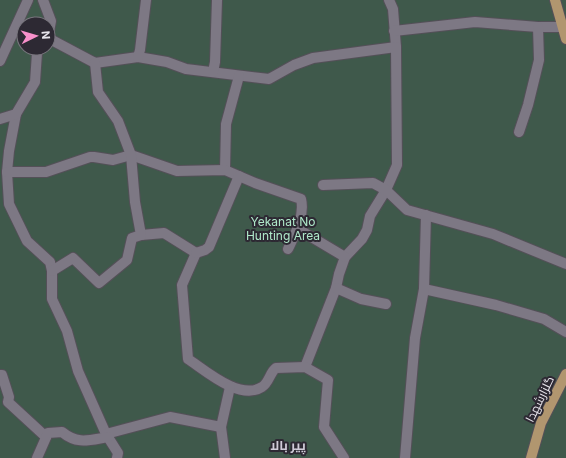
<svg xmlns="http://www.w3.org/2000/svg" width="566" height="458" font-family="Inter,Cairo,sans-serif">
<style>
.green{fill:#3f594b;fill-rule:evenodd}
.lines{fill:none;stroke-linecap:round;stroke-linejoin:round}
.minor-casing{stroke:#545058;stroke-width:12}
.major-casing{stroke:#545058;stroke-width:12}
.minor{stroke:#7d7884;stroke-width:10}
.major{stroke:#b1966f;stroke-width:10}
.labels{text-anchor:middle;stroke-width:4;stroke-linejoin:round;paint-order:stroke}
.park-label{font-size:12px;fill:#afe9ca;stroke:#2d2933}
.street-label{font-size:12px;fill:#e9e6ed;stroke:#2d2933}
.neighbourhood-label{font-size:13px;font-weight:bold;fill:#d0cbd8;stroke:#2d2933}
</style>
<rect width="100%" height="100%" fill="#37333e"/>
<path class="green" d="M 0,0 L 566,0 L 566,458 L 0,458 ZM 24,24 L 48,24 L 48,48 L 24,48 Z"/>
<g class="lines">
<defs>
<g id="minor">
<polyline points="43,0 51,21 48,37"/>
<polyline points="389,0 393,9 396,47"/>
<polyline points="394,31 475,22 538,27 562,27"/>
<polyline points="48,38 95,63 138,57 167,62 186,69 269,79 294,65 313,58 396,47 397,165 386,190 370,216 367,230 362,239 345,257 339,274 336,288 305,367"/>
<polyline points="138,57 140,50 146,0"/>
<polyline points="0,61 28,0"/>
<polyline points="213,72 215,62 217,0"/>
<polyline points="16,114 9,151 7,172 9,204 27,241 50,262 52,271 52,299 67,331 78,371 106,434 118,453 117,458"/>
<polyline points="0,119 16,114 35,82 37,53 40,48"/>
<polyline points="519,132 528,105 539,60 538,27"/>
<polyline points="225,170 226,124 239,76"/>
<path d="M 7,172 L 46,172 L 90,157 L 94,157 L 113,160 L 131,155 L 177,171 L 225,170 L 255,183 L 301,199 C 305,216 295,234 288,249"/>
<polyline points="323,185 373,183 386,190 407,210 493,234 566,264"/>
<polyline points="298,229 345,257"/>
<path d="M 141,235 L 164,233 L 196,253 L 182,285 L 188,359 C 206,371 240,401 262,387 C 269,383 270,372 276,368 L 305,367 L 328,380 L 324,427 L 344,458"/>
<polyline points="196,253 205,250 209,247 239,176"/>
<polyline points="52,271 73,258 99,283 127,260 132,238 141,235 135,202 131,155 118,121 98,92 95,63"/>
<polyline points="336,288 361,299 386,304"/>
<polyline points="424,289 496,305 544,319 566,332"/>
<polyline points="0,375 2,375 9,397 8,402 46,437"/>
<polyline points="221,427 225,458"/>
<polyline points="106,434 170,417 221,427 230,387"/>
<path d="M 37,458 L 48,433 L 62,432 C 78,445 89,440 109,437"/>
<polyline points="405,458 415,338 424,289 426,215"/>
</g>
<g id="major">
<polyline points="555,0 566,39"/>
<polyline points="531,458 541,423 566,374"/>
</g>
</defs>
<use href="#minor" class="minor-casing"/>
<use href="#major" class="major-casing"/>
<use href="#minor" class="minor"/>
<use href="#major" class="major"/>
</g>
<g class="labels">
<g class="park-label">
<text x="283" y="226">Yekanat No<tspan x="283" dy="14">Hunting Area</tspan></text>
</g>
<g class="street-label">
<text transform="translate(540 399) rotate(-64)" y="4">گلزارشهدا</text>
</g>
<g class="neighbourhood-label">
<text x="288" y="450">پیر بالا</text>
</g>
</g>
<g transform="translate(36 36) rotate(85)"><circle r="19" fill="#2d2933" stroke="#78757d"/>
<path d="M0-3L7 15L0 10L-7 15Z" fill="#f890cb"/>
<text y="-6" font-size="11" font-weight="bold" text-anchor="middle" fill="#e9e6ed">N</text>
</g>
</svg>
